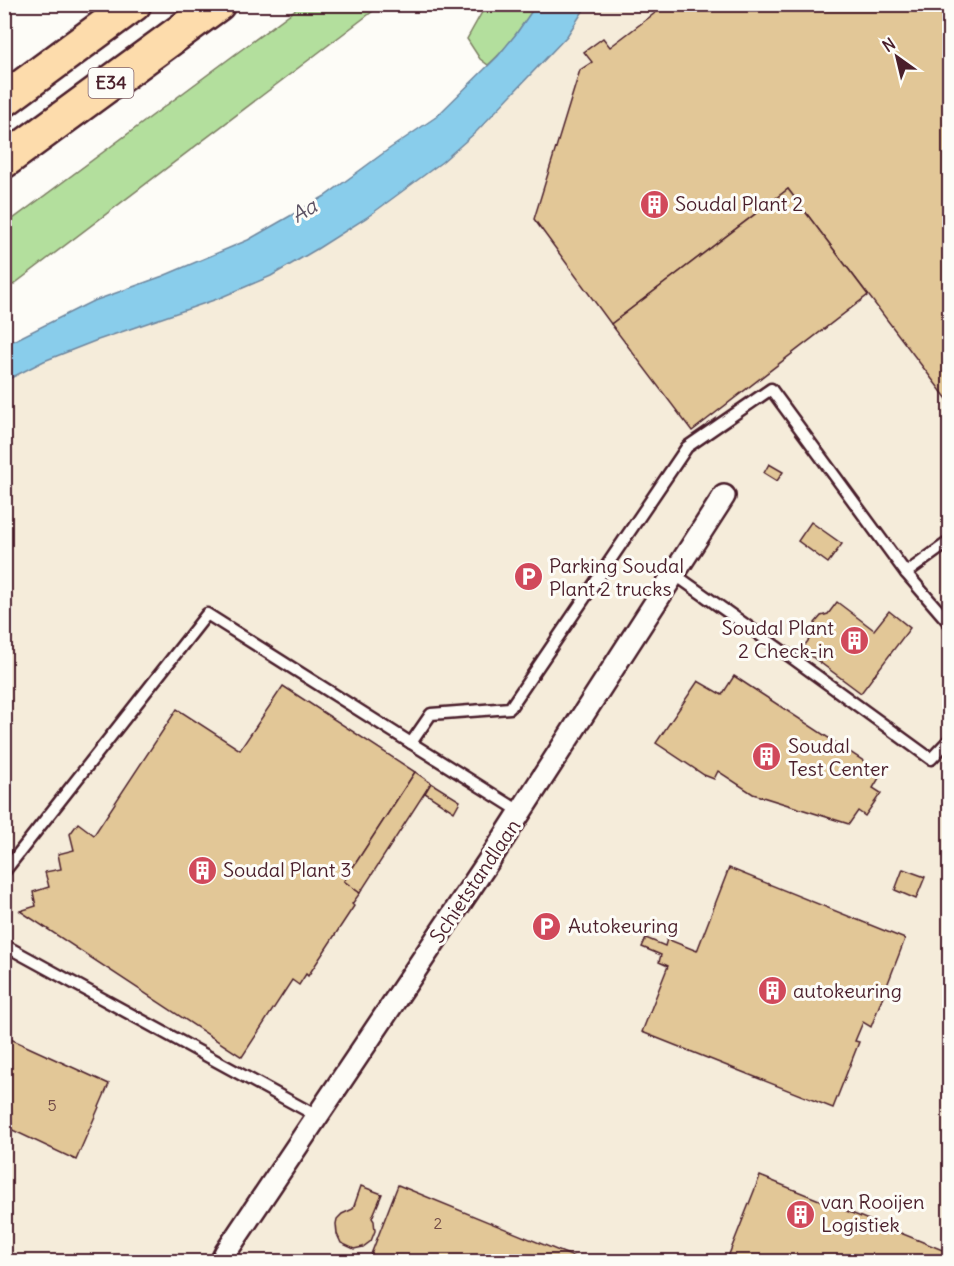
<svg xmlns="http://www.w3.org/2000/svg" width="954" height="1266" font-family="Delius,sans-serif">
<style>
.built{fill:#f5ecda}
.green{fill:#b3df9d;stroke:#7e7f64;stroke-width:1.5}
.water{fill:#89cdeb;stroke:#70879e;stroke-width:1.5}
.building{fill:#e2c797;stroke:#4a1f2b;stroke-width:1.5}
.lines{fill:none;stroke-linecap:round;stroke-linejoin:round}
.lane-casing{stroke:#4a1f2b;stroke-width:15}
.street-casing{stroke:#4a1f2b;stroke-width:26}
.highway-casing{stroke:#4a1f2b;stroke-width:38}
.lane{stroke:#fdfcf7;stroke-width:10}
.street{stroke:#fdfcf7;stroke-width:21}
.highway{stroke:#fddcac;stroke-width:33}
.labels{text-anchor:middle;stroke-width:6;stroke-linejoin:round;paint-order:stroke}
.number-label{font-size:16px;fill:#704946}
.shield{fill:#fdfcf7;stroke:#806168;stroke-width:1.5}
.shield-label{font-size:18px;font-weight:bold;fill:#4a1f2b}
.poi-label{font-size:20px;fill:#4a1f2b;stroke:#fdfcf7;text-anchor:start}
.street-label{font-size:20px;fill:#4a1f2b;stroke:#fdfcf7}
.water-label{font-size:21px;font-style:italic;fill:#5d5365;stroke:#fdfcf7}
</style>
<rect width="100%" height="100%" fill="#fdfcf7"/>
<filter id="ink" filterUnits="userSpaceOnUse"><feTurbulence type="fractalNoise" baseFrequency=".0167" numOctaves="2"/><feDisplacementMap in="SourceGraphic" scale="12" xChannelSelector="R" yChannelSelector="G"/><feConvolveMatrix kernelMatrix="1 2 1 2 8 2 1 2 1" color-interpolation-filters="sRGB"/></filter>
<g filter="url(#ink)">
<polygon class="built" points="587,5 949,5 949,1261 5,1262 5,381 44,361 95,341 217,299 271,276 317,249 366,218 442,162 476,132 567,36"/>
<g class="green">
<polygon points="303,4 381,5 5,291 5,225"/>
<path d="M 486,5 L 536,5 C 522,26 508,48 488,65 L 480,59 L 467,39 Z"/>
</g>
<polygon class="water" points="536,5 587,5 567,36 476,132 442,162 366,218 317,249 271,276 217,299 95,341 44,361 5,381 5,345 91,302 163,276 248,240 325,196 389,149 436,117 498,56 516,34"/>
<g class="building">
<polygon points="667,4 950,4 950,403 788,189 611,324 534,219 580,70 592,62 584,52 603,38 610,47"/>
<polygon points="788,189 868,295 692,431 611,324"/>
<polygon points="769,464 783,472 777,481 764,473"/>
<polygon points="811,522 842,544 828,563 798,541"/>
<polygon points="837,602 874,630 889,611 910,628 861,693 802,649 816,630 815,623 821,616 828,614"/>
<polygon points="734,676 882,773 873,788 881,793 865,816 858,811 849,824 753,794 718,771 714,779 704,775 656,743 698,681 722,695"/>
<polygon points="283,686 415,772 344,881 360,893 352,904 354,906 308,976 306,974 299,985 292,980 242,1057 20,911 36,906 33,892 49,887 45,872 61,869 58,854 74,850 70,834 78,823 94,835 177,709 240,750"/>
<polygon points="415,772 431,783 360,893 344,881"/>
<polygon points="431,783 460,801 454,812 425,793"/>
<polygon points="729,868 905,939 871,1027 863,1022 855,1041 859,1042 833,1108 642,1032 668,966 659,962 661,955 642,947 646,938 665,946 667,939 697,951"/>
<polygon points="903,869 925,877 916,899 895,890"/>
<polygon points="4,1036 109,1084 76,1160 4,1126"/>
<polygon points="760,1176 950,1253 950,1262 726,1262"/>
<polygon points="398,1185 586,1262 368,1262"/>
<polygon points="361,1186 382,1194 372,1218 374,1221 375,1231 371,1241 363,1247 354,1249 341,1243 337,1234 336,1224 337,1219 342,1214 353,1209"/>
</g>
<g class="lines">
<defs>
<g id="lane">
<polyline points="906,573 950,624"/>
<polyline points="674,574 795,660 931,759 950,739"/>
<polyline points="521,812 411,743 431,714 510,708 687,447 771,389 906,573 950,541"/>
<polyline points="4,872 207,614 411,743"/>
<polyline points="4,945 317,1116"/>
</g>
<polyline id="street" points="221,1262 226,1252 494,853 724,496"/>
<g id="highway">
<polyline points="4,100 134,4"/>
<polyline points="4,161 218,4"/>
</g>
</defs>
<use href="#lane" class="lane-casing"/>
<use href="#street" class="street-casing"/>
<use href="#highway" class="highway-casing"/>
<use href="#lane" class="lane"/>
<use href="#street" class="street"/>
<use href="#highway" class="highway"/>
</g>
</g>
<defs>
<symbol id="building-disc" viewBox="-11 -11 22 22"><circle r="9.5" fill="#d1495b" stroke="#fdfcf7"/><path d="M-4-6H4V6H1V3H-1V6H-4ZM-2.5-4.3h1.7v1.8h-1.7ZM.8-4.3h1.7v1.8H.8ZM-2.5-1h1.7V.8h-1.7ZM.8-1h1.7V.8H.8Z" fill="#fff"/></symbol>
<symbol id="parking-disc" viewBox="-11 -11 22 22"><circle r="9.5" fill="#d1495b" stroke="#fdfcf7"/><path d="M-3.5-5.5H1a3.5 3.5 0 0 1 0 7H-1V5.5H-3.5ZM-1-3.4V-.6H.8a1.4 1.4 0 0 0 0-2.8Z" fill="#fff"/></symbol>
</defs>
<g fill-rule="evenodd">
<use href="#building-disc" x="638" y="188" width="33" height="33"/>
<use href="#parking-disc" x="512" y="560" width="33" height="33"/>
<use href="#building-disc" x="838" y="624" width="33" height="33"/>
<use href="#building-disc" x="750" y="740" width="33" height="33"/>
<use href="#building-disc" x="186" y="854" width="33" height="33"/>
<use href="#parking-disc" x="530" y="910" width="33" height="33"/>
<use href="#building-disc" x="756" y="974" width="33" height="33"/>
<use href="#building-disc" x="784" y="1198" width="33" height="33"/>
</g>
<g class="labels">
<g class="number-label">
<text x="52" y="1111">5</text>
<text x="438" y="1229">2</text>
</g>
<rect class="shield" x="88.5" y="68" width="45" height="30" rx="4.5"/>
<g class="shield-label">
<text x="111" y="89">E34</text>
</g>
<g class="poi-label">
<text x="675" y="211">Soudal Plant 2</text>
<text x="549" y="573">Parking Soudal<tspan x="549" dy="23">Plant 2 trucks</tspan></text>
<text x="834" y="635" text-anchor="end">Soudal Plant<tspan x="834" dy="23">2 Check-in</tspan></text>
<text x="788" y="753">Soudal<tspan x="788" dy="23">Test Center</tspan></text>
<text x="223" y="877">Soudal Plant 3</text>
<text x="568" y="933">Autokeuring</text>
<text x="793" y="998">autokeuring</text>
<text x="821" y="1209">van Rooijen<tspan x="821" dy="23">Logistiek</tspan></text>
</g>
<g class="street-label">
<text transform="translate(475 881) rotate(-56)" y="7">Schietstandlaan</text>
</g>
<g class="water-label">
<text transform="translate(304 211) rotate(-31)" y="7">Aa</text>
</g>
</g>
<rect width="954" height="1266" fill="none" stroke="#fdfcf7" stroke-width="24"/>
<rect x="12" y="12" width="930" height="1242" fill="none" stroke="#4a1f2b" stroke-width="2" filter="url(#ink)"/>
<g transform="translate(897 57) rotate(326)" stroke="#fdfcf7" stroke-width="4.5" paint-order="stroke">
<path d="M0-4.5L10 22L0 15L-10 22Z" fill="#4a1f2b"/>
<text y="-9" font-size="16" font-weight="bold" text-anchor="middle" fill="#4a1f2b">N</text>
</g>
</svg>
